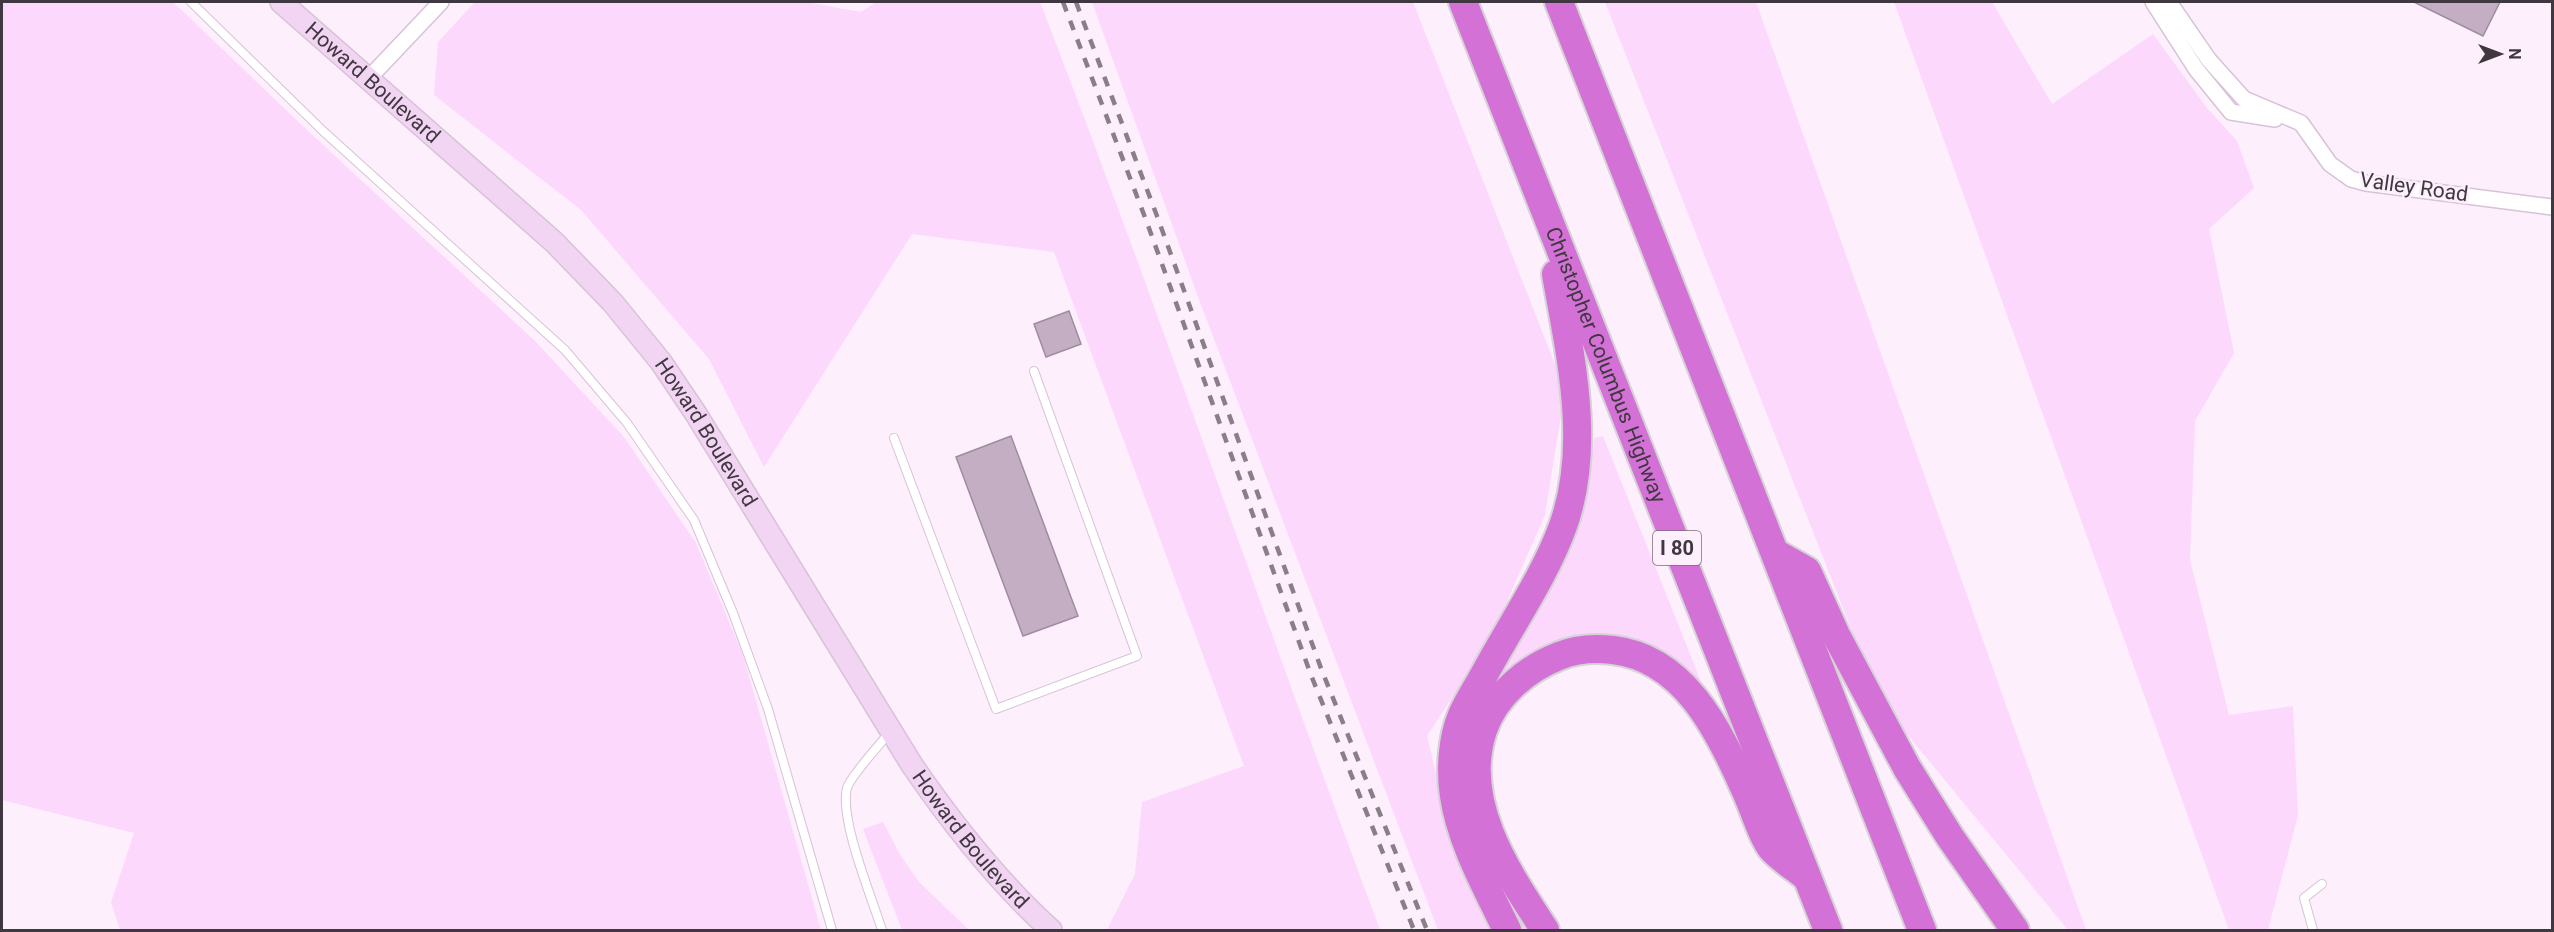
<svg xmlns="http://www.w3.org/2000/svg" width="2554" height="932" font-family="Roboto,sans-serif">
<style>
.green{fill:#fdd8fd}
.building{fill:#c3aec3;stroke:#a08ca0;stroke-width:1.5}
.lines{fill:none;stroke-linecap:round;stroke-linejoin:round}
.service-casing{stroke:#d8c2d8;stroke-width:10}
.minor-casing{stroke:#d8c2d8;stroke-width:18}
.secondary-casing{stroke:#d8c2d8;stroke-width:24}
.motorway-casing{stroke:#d5d3d5;stroke-width:32}
.service{stroke:#fff;stroke-width:8}
.minor{stroke:#fff;stroke-width:15}
.secondary{stroke:#f2d4f3;stroke-width:21}
.motorway{stroke:#d371d6;stroke-width:28}
.rail{stroke:#8a7f89;stroke-width:4.5;stroke-dasharray:10 10;stroke-linecap:butt}
.labels{text-anchor:middle;stroke-width:5;stroke-linejoin:round;paint-order:stroke}
.shield{fill:#fdeffc;stroke:#796f78;stroke-width:1.5}
.shield-label{font-size:20px;font-weight:bold;fill:#403840}
.street-label{font-size:21px;fill:#403840;stroke:#fdeffc}
</style>
<rect width="100%" height="100%" fill="#fdeffc"/>
<g class="green">
<polygon points="2,2 173,2 308,131 535,341 624,437 696,543 743,655 821,930 120,930 111,902 134,833 2,800"/>
<path d="M 475,2 L 806,2 L 861,12 L 876,2 L 1040,2 C 1159,309 1265,622 1380,930 L 1107,930 L 1135,874 L 1142,802 L 1244,766 L 1054,252 L 912,234 L 764,467 L 709,359 L 581,210 L 434,95 L 438,42 Z"/>
<polygon points="1092,2 1413,2 1565,390 1545,515 1490,640 1427,736 1453,845 1490,930 1438,930 1197,294"/>
<polygon points="1605,2 1756,2 2086,930 2068,930 1879,700"/>
<polygon points="1894,2 1992,2 2052,104 2153,34 2207,108 2237,141 2254,188 2209,229 2234,353 2195,421 2190,560 2229,715 2293,706 2298,815 2268,930 2229,930"/>
<polygon points="1603,436 1714,714 1624,641 1488,699 1485,849 1531,930 1521,930 1482,849 1471,728 1582,508 1592,457 1594,438"/>
<polygon points="883,822 899,853 919,882 969,930 902,930 863,829"/>
</g>
<g class="building">
<polygon points="2414,2 2500,2 2483,36"/>
<polygon points="1069,311 1081,344 1046,357 1034,324"/>
<polygon points="1011,436 1078,616 1023,636 956,457"/>
</g>
<g class="lines">
<defs>
<g id="service">
<polyline points="191,2 323,131 565,350 627,423 694,520 733,613 768,709 832,930"/>
<polyline points="894,438 996,709 1137,656 1034,371"/>
<path d="M 882,930 C 872,898 839,819 847,788 C 850,777 880,744 889,733"/>
<polyline points="2313,930 2304,898 2322,884"/>
</g>
<g id="minor">
<polyline points="2153,2 2196,69 2231,112 2275,119"/>
<polyline points="2169,2 2209,60 2244,99 2301,123 2330,164 2351,179 2366,183 2552,207"/>
<polyline points="369,78 441,2"/>
</g>
<g id="secondary">
<path id="s1" d="M 281,2 L 554,242 L 613,303 L 661,362 L 696,414 L 912,765 C 953,825 997,881 1051,930"/>
</g>
<g id="motorway">
<path id="s2" d="M 1463,2 L 1828,930"/>
<polyline points="1559,2 1922,930"/>
<polyline points="1775,553 1807,571 1836,635 1907,768 1950,837 2015,930"/>
<path d="M 1507,930 C 1487,888 1461,843 1454,796 C 1450,770 1452,739 1462,715 C 1468,701 1477,688 1484,675 C 1510,626 1544,578 1563,526 C 1592,445 1570,355 1556,274"/>
<path d="M 1545,930 C 1507,872 1459,802 1483,730 C 1495,695 1526,669 1559,656 C 1576,649 1595,648 1613,650 C 1683,658 1718,728 1744,787 C 1752,803 1762,837 1772,849 C 1781,859 1794,867 1804,875"/>
</g>
</defs>
<use href="#service" class="service-casing"/>
<use href="#minor" class="minor-casing"/>
<use href="#secondary" class="secondary-casing"/>
<use href="#motorway" class="motorway-casing"/>
<use href="#service" class="service"/>
<use href="#minor" class="minor"/>
<use href="#secondary" class="secondary"/>
<use href="#motorway" class="motorway"/>
<g class="rail">
<polyline points="1063,2 1146,220 1311,675 1414,930"/>
<polyline points="1076,2 1157,216 1322,671 1427,930"/>
</g>
</g>
<g class="labels">
<rect class="shield" x="1653" y="531" width="48" height="34" rx="4.5"/>
<g class="shield-label">
<text x="1677" y="555">I 80</text>
</g>
<g class="street-label">
<text dy="7" stroke="none"><textPath href="#s1" startOffset="122">Howard Boulevard</textPath></text>
<text transform="translate(2414 187) rotate(8)" y="7">Valley Road</text>
<text dy="7" stroke="none"><textPath href="#s2" startOffset="390">Christopher Columbus Highway</textPath></text>
<text dy="7" stroke="none"><textPath href="#s1" startOffset="608">Howard Boulevard</textPath></text>
<text dy="7" stroke="none"><textPath href="#s1" startOffset="1094">Howard Boulevard</textPath></text>
</g>
</g>
<rect width="2554" height="932" fill="none" stroke="#403840" stroke-width="6"/>
<g transform="translate(2500 54) rotate(90)" stroke="#fdeffc" stroke-width="4.5" paint-order="stroke">
<path d="M0-4.5L10 22L0 15L-10 22Z" fill="#403840"/>
<text y="-9" font-size="16" font-weight="bold" text-anchor="middle" fill="#403840">N</text>
</g>
</svg>
